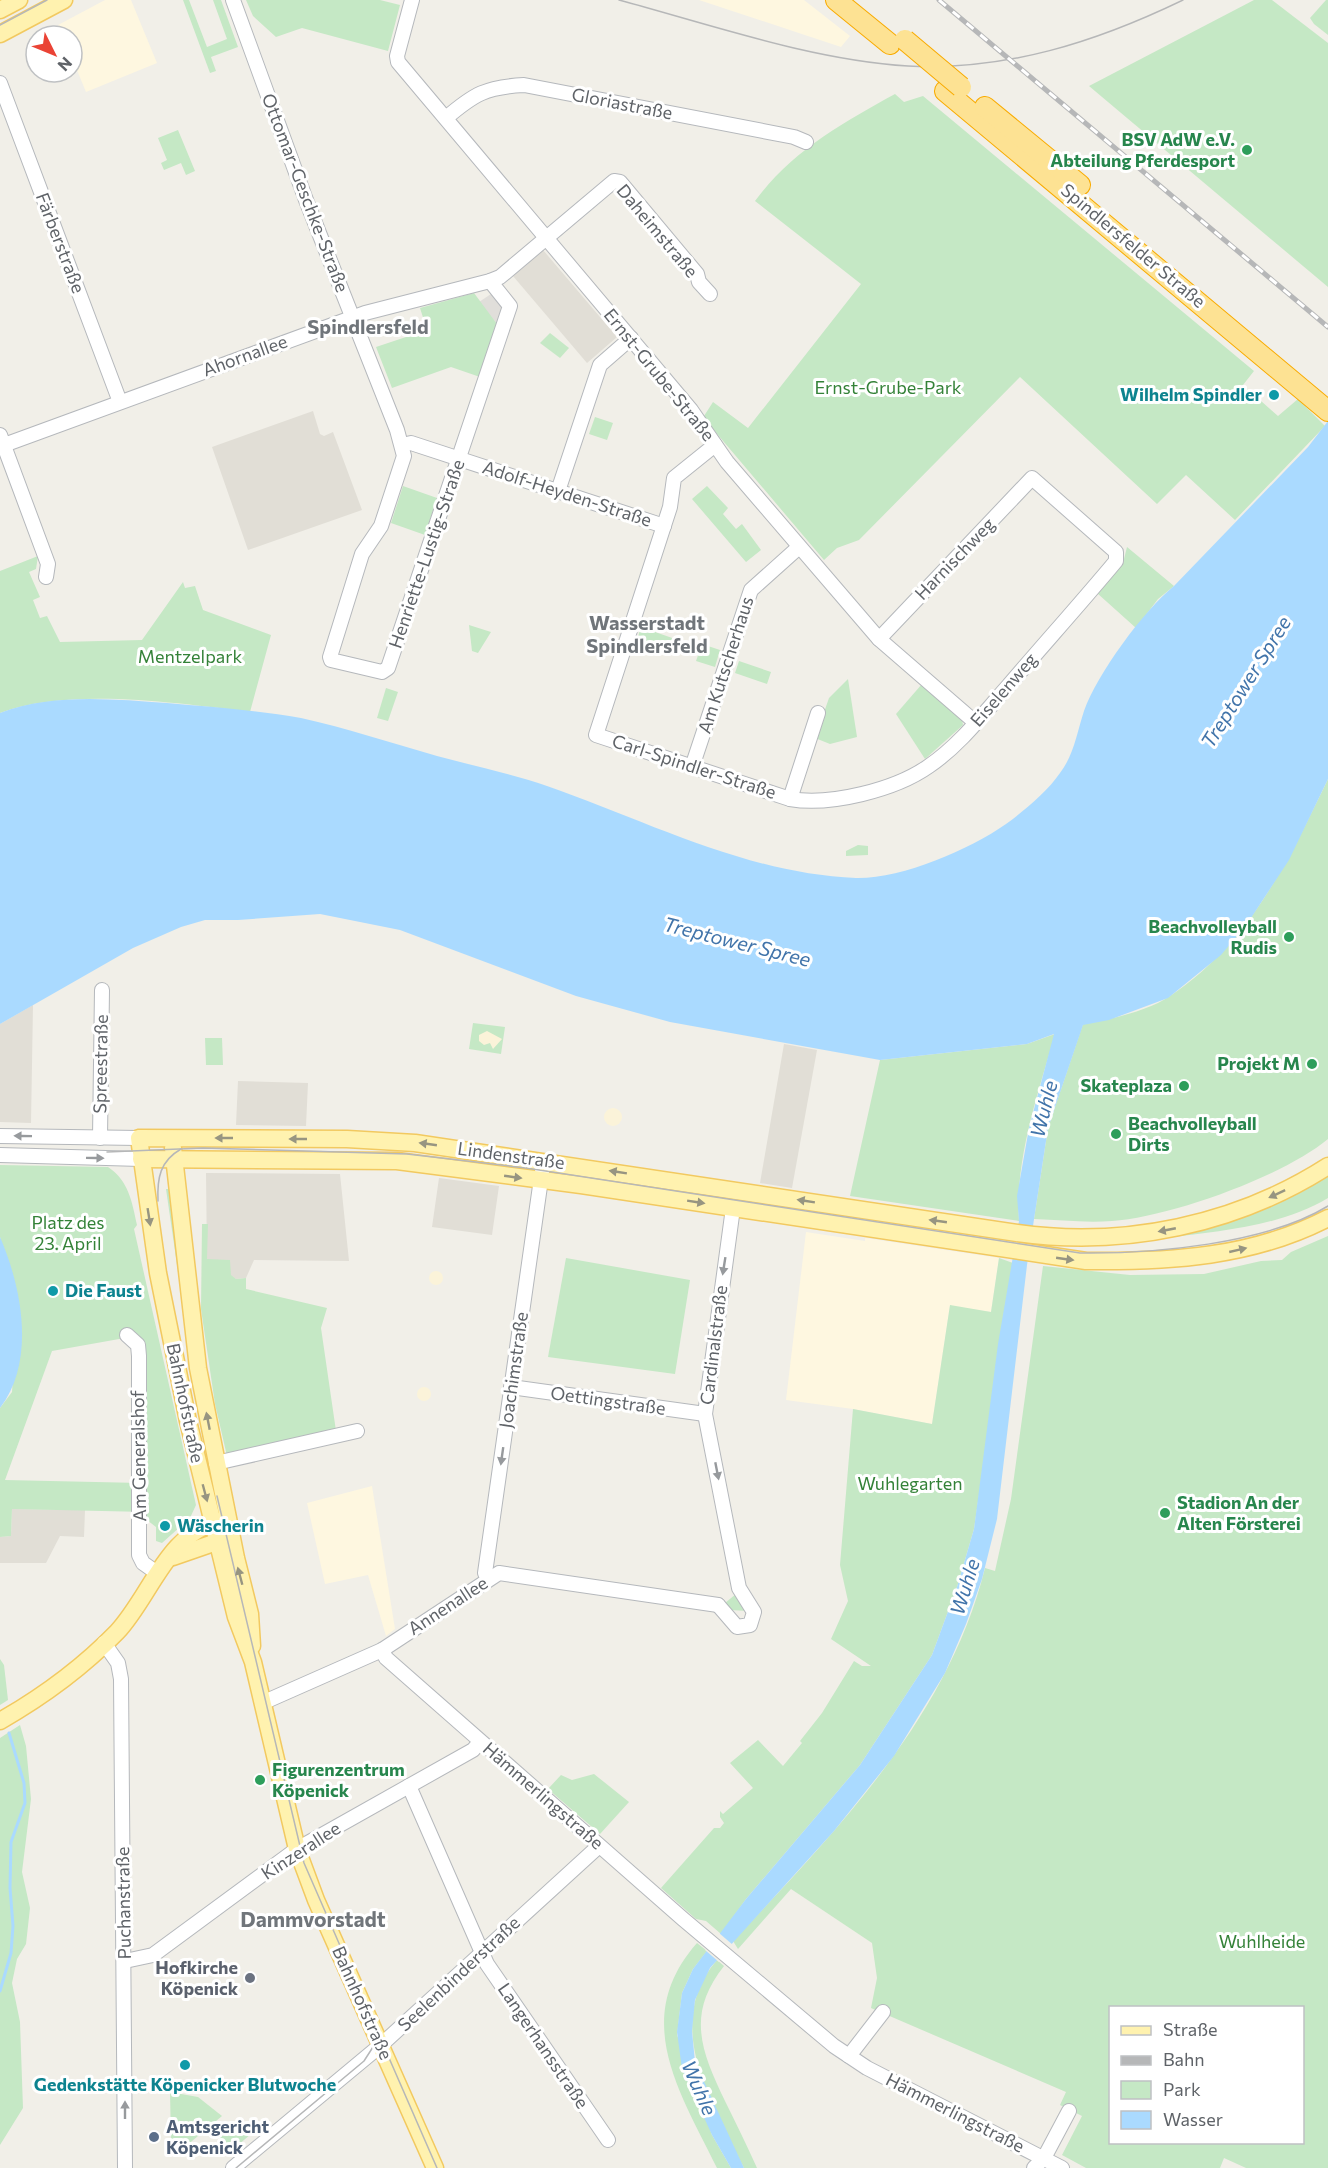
<svg xmlns="http://www.w3.org/2000/svg" width="1328" height="2168" font-family="Commissioner,sans-serif">
<style>
.commercial{fill:#fef7e0}
.industrial{fill:#e0deda}
.education{fill:#e1ded6}
.green{fill:#c5e8c5;fill-rule:evenodd}
.sand{fill:#fbf3d9}
.water{fill:#aadaff}
.pier{fill:#f1efe8}
.lines{fill:none;stroke-linecap:round;stroke-linejoin:round}
.stream{stroke:#aadaff;stroke-width:3}
.minor-casing{stroke:#b5b8bc;stroke-width:16}
.major-casing{stroke:#f2c960;stroke-width:19}
.highway-casing{stroke:#f9ab00;stroke-width:22}
.minor{stroke:#fff;stroke-width:14}
.major{stroke:#fff2af;stroke-width:16}
.highway{stroke:#fde293;stroke-width:20}
.tram{stroke:#b6b7b8;stroke-width:1.5}
.rail-casing{stroke:#b6b7b8;stroke-width:5}
.rail{stroke:#fff;stroke-width:3;stroke-dasharray:9;stroke-linecap:butt}
.highway-bridge-casing{stroke:#f9ab00;stroke-width:22;stroke-linecap:butt}
.highway-bridge{stroke:#fde293;stroke-width:20}
.oneway{fill:#979a9d}
.oneway2{fill:#979581}
.leisure-dot{fill:#2e9e5b;stroke:#fff;stroke-width:2}
.culture-dot{fill:#0f9aa8;stroke:#fff;stroke-width:2}
.worship-dot{fill:#6b7280;stroke:#fff;stroke-width:2}
.service-dot{fill:#5c6f8a;stroke:#fff;stroke-width:2}
.labels{text-anchor:middle;stroke-width:6;stroke-linejoin:round;paint-order:stroke}
.street-label{font-size:18px;fill:#5f6368;stroke:#fff}
.leisure-label{font-size:18px;font-weight:bold;fill:#27864d;stroke:#fff;text-anchor:end}
.park-label{font-size:18px;fill:#348238;stroke:#fff}
.culture-label{font-size:18px;font-weight:bold;fill:#0d838f;stroke:#fff;text-anchor:start}
.worship-label{font-size:18px;font-weight:bold;fill:#5b616d;stroke:#fff;text-anchor:end}
.service-label{font-size:18px;font-weight:bold;fill:#4e5e75;stroke:#fff;text-anchor:start}
.neighbourhood-label{font-size:20px;font-weight:bold;fill:#70757a;stroke:#fff}
.water-label{font-size:20px;font-style:italic;fill:#4174aa;stroke:#fff}
.quarter-label{font-size:21px;font-weight:bold;fill:#70757a;stroke:#fff}
</style>
<rect width="100%" height="100%" fill="#f1efe8"/>
<g class="commercial">
<polygon points="105,0 131,0 157,63 86,92 72,58 72,36 63,36 58,25"/>
<polygon points="699,0 804,0 850,36 841,47"/>
<polygon points="806,1232 865,1241 865,1238 999,1258 991,1312 950,1306 932,1424 853,1409 786,1400"/>
<polygon points="372,1486 395,1629 386,1636 368,1575 325,1584 307,1503"/>
</g>
<polygon class="industrial" points="491,294 503,308 497,324 479,302"/>
<g class="education">
<polygon points="543,250 617,337 587,363 513,276"/>
<polygon points="313,411 320,434 324,436 333,432 362,510 248,550 212,447"/>
<polygon points="33,1005 31,1123 0,1122 0,1024"/>
<polygon points="784,1044 817,1050 792,1188 760,1183"/>
<polygon points="238,1081 308,1083 306,1126 236,1125"/>
<polygon points="206,1173 340,1174 349,1261 254,1260 246,1278 236,1279 207,1260"/>
<polygon points="439,1178 499,1186 492,1235 432,1227"/>
<polygon points="12,1509 85,1510 84,1537 60,1536 46,1563 0,1563 0,1537 11,1536"/>
</g>
<g class="green">
<polygon points="183,0 189,0 207,47 227,39 213,0 221,0 238,47 211,57 216,71 210,73"/>
<polygon points="246,0 380,0 400,5 388,51 302,28 276,37 253,16"/>
<polygon points="1254,0 1272,0 1328,43 1328,287 1089,86"/>
<polygon points="1326,0 1328,0 1328,35 1314,24 1310,18"/>
<path d="M 895,94 L 904,102 L 923,96 L 1254,371 L 1243,385 L 1278,416 L 1298,399 L 1325,426 L 1235,520 L 1186,475 L 1157,504 L 1020,377 L 859,540 L 837,548 L 824,560 L 707,422 L 704,416 L 713,402 L 748,428 L 861,284 L 755,201 C 791,152 842,123 895,94 Z"/>
<polygon points="178,130 195,171 186,175 181,163 164,170 161,163 167,160 158,138"/>
<polygon points="474,293 497,324 480,377 451,367 392,388 376,347 427,330 420,308"/>
<polygon points="550,333 569,348 560,358 540,343"/>
<polygon points="595,417 613,423 607,440 589,434"/>
<polygon points="403,486 437,498 425,535 391,523"/>
<polygon points="707,486 728,508 723,514 736,529 742,524 761,550 746,562 692,499"/>
<polygon points="1127,547 1174,586 1158,599 1136,628 1097,593 1123,563"/>
<path d="M 38,556 L 36,569 L 29,572 L 40,597 L 33,600 L 40,618 L 47,616 L 60,642 L 142,640 L 183,582 L 185,588 L 195,586 L 203,610 L 271,635 L 250,712 C 177,703 70,687 0,713 L 0,571 Z"/>
<polygon points="469,625 491,632 478,653 472,651"/>
<polygon points="641,627 675,639 671,651 637,640"/>
<polygon points="702,644 720,650 715,667 696,661"/>
<polygon points="739,661 771,672 767,684 735,673"/>
<polygon points="848,679 857,737 830,744 815,738 829,698"/>
<polygon points="922,684 962,719 963,725 925,759 896,714"/>
<polygon points="386,688 398,692 388,721 377,718"/>
<path d="M 1328,779 L 1328,1139 C 1284,1176 1170,1217 1112,1221 C 1086,1223 1060,1220 1034,1219 L 1048,1128 L 1083,1024 C 1109,1020 1148,1011 1170,996 C 1248,945 1289,860 1328,779 Z"/>
<polygon points="858,845 868,846 868,855 846,856 846,851"/>
<polygon points="473,1023 505,1027 501,1054 469,1049"/>
<path d="M 1055,1034 C 1038,1094 1015,1158 1019,1221 L 850,1196 L 880,1060 L 1027,1044 Z"/>
<polygon points="205,1038 222,1038 223,1065 206,1065"/>
<path d="M 0,1165 L 108,1167 C 129,1181 132,1202 137,1225 L 134,1229 L 196,1505 L 190,1518 L 162,1543 L 156,1541 L 156,1527 L 147,1520 L 147,1512 L 12,1509 L 11,1536 L 0,1537 L 0,1408 L 12,1392 L 18,1302 L 0,1237 ZM 136,1336 L 141,1483 L 5,1480 L 52,1351 Z"/>
<path d="M 1328,1174 L 1328,1198 C 1279,1227 1220,1231 1165,1238 L 1226,1222 Z"/>
<polygon points="166,1189 169,1189 193,1375"/>
<polygon points="202,1224 208,1224 207,1259 230,1260 231,1275 236,1279 246,1278 246,1289 327,1308 321,1328 336,1431 227,1456 215,1404 201,1309"/>
<path d="M 1328,1236 L 1328,2168 L 1246,2168 L 1224,2158 L 1220,2168 L 1086,2168 L 1062,2155 L 1082,2116 L 1060,2105 L 1066,2092 L 871,2008 L 877,1978 L 872,1943 L 791,1889 L 738,1949 L 733,1941 C 835,1832 948,1718 985,1568 L 995,1571 L 1011,1499 L 1043,1266 L 1130,1275 L 1204,1274 L 1261,1261 L 1282,1260 L 1291,1252 ZM 1110,2008 L 1302,2008 L 1302,2142 L 1110,2142 Z"/>
<polygon points="566,1258 690,1280 675,1374 548,1357"/>
<polygon points="999,1258 1013,1263 974,1529 957,1587 932,1655 860,1765 746,1899 721,1934 706,1921 696,1919 661,1888 714,1828 720,1828 724,1823 720,1817 720,1811 723,1814 753,1788 730,1763 758,1740 783,1766 802,1743 800,1741 822,1713 854,1661 862,1666 871,1666 831,1639 848,1601 840,1565 853,1409 932,1424 950,1305 991,1312"/>
<polygon points="736,1594 748,1611 730,1610 725,1603"/>
<polygon points="0,1659 4,1665 8,1700 0,1705"/>
<polygon points="20,1725 26,1746 31,1799 22,1872 30,1908 26,1944 17,1959 12,1983 20,2022 23,2108 0,2145 0,1738"/>
<polygon points="594,1774 629,1802 600,1834 548,1789 561,1775 572,1780"/>
<path d="M 697,1943 L 707,1951 L 693,1969 L 682,1993 L 677,2035 L 712,2135 L 731,2168 L 717,2168 C 680,2092 630,2019 697,1943 Z"/>
<path d="M 717,1960 L 724,1966 C 686,2014 701,2051 725,2101 C 736,2123 747,2146 757,2168 L 744,2168 C 713,2106 661,2024 717,1960 Z"/>
<polygon points="170,2092 198,2097 222,2116 186,2146 171,2139"/>
<polygon points="223,2122 242,2126 251,2134 231,2151 214,2131"/>
</g>
<g class="sand">
<polygon points="487,1031 502,1039 493,1049 490,1043 484,1045 479,1041 479,1035"/>
<circle cx="613" cy="1117" r="9"/>
<circle cx="436" cy="1278" r="7"/>
<circle cx="424" cy="1394" r="7"/>
</g>
<g class="water">
<path d="M 1328,421 L 1328,779 L 1289,860 L 1247,924 L 1221,955 L 1168,998 L 1109,1020 L 1083,1025 L 1048,1128 L 1027,1265 L 997,1519 L 982,1579 L 966,1624 L 945,1673 L 894,1756 L 834,1831 L 710,1968 L 695,2000 L 692,2031 L 695,2062 L 744,2168 L 731,2168 L 712,2135 L 682,2069 L 677,2032 L 682,1993 L 693,1969 L 746,1899 L 860,1765 L 932,1655 L 957,1587 L 974,1529 L 998,1344 L 1019,1221 L 1017,1196 L 1029,1128 L 1054,1034 L 1027,1044 L 880,1060 L 670,1022 L 576,996 L 400,930 L 320,914 L 238,920 L 205,920 L 181,927 L 133,948 L 0,1024 L 0,713 C 51,693 113,699 167,703 C 211,707 257,710 301,718 C 346,728 392,743 437,756 C 474,766 512,774 547,786 C 647,821 748,874 856,878 C 901,879 969,850 1006,824 C 1025,810 1047,792 1060,773 C 1074,755 1077,732 1084,711 C 1097,674 1144,610 1174,586 L 1308,447 Z"/>
<path d="M 0,1237 C 22,1288 36,1361 0,1408 Z"/>
</g>
<polygon class="pier" points="719,1933 733,1945 719,1962 705,1950"/>
<g class="lines">
<polyline class="stream" points="0,1991 11,1953 13,1926 10,1888 11,1842 25,1803 24,1783 9,1733"/>
<defs>
<g id="minor">
<polyline points="233,0 306,200 397,430 404,456 381,526 362,554 330,657 331,660 382,672 388,668 510,306 490,281"/>
<polyline points="412,0 397,56 398,62 691,410 727,462 879,639 976,723"/>
<polyline points="0,83 120,402"/>
<path d="M 446,118 C 474,94 486,87 524,85 L 794,137 L 806,142"/>
<polyline points="0,435 48,564 46,577"/>
<polyline points="4,445 365,313 490,281 500,277 614,181 620,182 697,274 699,282 710,294"/>
<polyline points="402,445 411,443 664,526"/>
<path d="M 715,445 L 674,478 L 670,507 L 596,735 L 790,799 C 830,806 895,790 929,766 C 960,745 984,713 1009,685 C 1044,644 1081,603 1116,561 L 1116,552 L 1032,478 L 879,639"/>
<polyline points="558,491 600,365 631,338"/>
<polyline points="692,767 751,590 799,547"/>
<polyline points="790,799 818,713"/>
<polyline points="0,1136 139,1138"/>
<polyline points="100,1138 102,990"/>
<polyline points="0,1155 141,1159"/>
<polyline points="127,1335 138,1345 139,1356 139,1555 143,1563 157,1573"/>
<polyline points="511,1387 705,1414"/>
<polyline points="216,1463 357,1431"/>
<polyline points="488,1579 485,1573 542,1172"/>
<polyline points="718,1605 737,1627 750,1625 754,1612 739,1588 705,1414 733,1208"/>
<polyline points="104,1643 118,1663 121,1679 125,2168"/>
<polyline points="382,1650 386,1658 683,1919 834,2046 867,2068 1062,2168"/>
<polyline points="262,1703 382,1650 499,1573 718,1605"/>
<polyline points="409,1786 487,1964 608,2140"/>
<polyline points="125,1961 153,1955 297,1849 473,1750 480,1742"/>
<polyline points="849,2056 883,2012"/>
<polyline points="233,2168 381,2045 599,1846"/>
<polyline points="1034,2168 1044,2158 1069,2111"/>
</g>
<g id="major">
<polyline points="0,10 19,0"/>
<polyline points="0,34 64,0"/>
<polyline points="173,1148 198,1368 236,1558 250,1614 252,1646"/>
<path d="M 141,1159 L 397,1161 L 581,1185 L 1086,1261 C 1170,1262 1253,1257 1328,1218"/>
<polyline points="173,1557 228,1538"/>
<path d="M 0,1721 C 42,1697 83,1667 117,1632 C 151,1596 167,1532 221,1521"/>
<path d="M 435,2168 L 316,1900 L 297,1849 L 253,1662 L 236,1617 L 188,1421 L 158,1273 L 139,1138 L 347,1139 L 415,1143 L 1017,1233 C 1124,1248 1236,1225 1328,1166"/>
</g>
<g id="highway">
<polyline points="836,0 890,44"/>
<polyline points="945,91 1328,411"/>
<polyline points="985,107 1080,185"/>
</g>
</defs>
<use href="#minor" class="minor-casing"/>
<use href="#major" class="major-casing"/>
<use href="#highway" class="highway-casing"/>
<use href="#minor" class="minor"/>
<use href="#major" class="major"/>
<use href="#highway" class="highway"/>
<g class="tram">
<path d="M 619,0 C 712,25 812,60 908,66 C 1006,71 1096,42 1183,0"/>
<polyline points="0,25 47,0"/>
<path d="M 107,1152 L 203,1148 L 407,1154 L 526,1168 L 1080,1253 C 1153,1254 1266,1244 1328,1206"/>
<path d="M 158,1201 C 157,1178 160,1161 181,1149"/>
<polyline points="217,1496 304,1863 437,2168"/>
<polyline points="236,2168 364,2061 373,2047 375,2029"/>
</g>
<defs>
<polyline id="rail" points="939,0 1328,327"/>
</defs>
<use href="#rail" class="rail-casing"/>
<use href="#rail" class="rail"/>
<defs>
<polyline id="highway-bridge" points="905,40 961,87"/>
</defs>
<use href="#highway-bridge" class="highway-bridge-casing"/>
<use href="#highway-bridge" class="highway-bridge"/>
</g>
<defs><path id="oneway-solid" d="M-6-.8H1V-3.2L6.5 0L1 3.2V.8H-6Z" transform="scale(1.5)"/></defs>
<g class="oneway">
<use href="#oneway-solid" transform="translate(23 1136) rotate(-179)"/>
<use href="#oneway-solid" transform="translate(95 1158) rotate(1)"/>
<use href="#oneway-solid" transform="translate(724 1266) rotate(99)"/>
<use href="#oneway-solid" transform="translate(502 1456) rotate(98)"/>
<use href="#oneway-solid" transform="translate(717 1471) rotate(79)"/>
<use href="#oneway-solid" transform="translate(125 2110) rotate(-90)"/>
</g>
<g class="oneway2">
<use href="#oneway-solid" transform="translate(224 1138) rotate(-180)"/>
<use href="#oneway-solid" transform="translate(298 1139) rotate(-180)"/>
<use href="#oneway-solid" transform="translate(428 1144) rotate(-172)"/>
<use href="#oneway-solid" transform="translate(618 1172) rotate(-171)"/>
<use href="#oneway-solid" transform="translate(513 1177) rotate(8)"/>
<use href="#oneway-solid" transform="translate(1277 1194) rotate(155)"/>
<use href="#oneway-solid" transform="translate(806 1201) rotate(-171)"/>
<use href="#oneway-solid" transform="translate(696 1202) rotate(9)"/>
<use href="#oneway-solid" transform="translate(149 1217) rotate(81)"/>
<use href="#oneway-solid" transform="translate(938 1221) rotate(-172)"/>
<use href="#oneway-solid" transform="translate(1167 1230) rotate(169)"/>
<use href="#oneway-solid" transform="translate(1238 1250) rotate(-13)"/>
<use href="#oneway-solid" transform="translate(1065 1259) rotate(8)"/>
<use href="#oneway-solid" transform="translate(208 1421) rotate(-101)"/>
<use href="#oneway-solid" transform="translate(205 1493) rotate(75)"/>
<use href="#oneway-solid" transform="translate(240 1576) rotate(-105)"/>
</g>
<g class="leisure-dot">
<circle cx="1247" cy="150" r="6"/>
<circle cx="1289" cy="937" r="6"/>
<circle cx="1312" cy="1064" r="6"/>
<circle cx="1184" cy="1086" r="6"/>
<circle cx="1116" cy="1134" r="6"/>
<circle cx="1165" cy="1513" r="6"/>
<circle cx="260" cy="1780" r="6"/>
</g>
<g class="culture-dot">
<circle cx="1274" cy="395" r="6"/>
<circle cx="53" cy="1291" r="6"/>
<circle cx="165" cy="1526" r="6"/>
<circle cx="185" cy="2065" r="6"/>
</g>
<circle class="worship-dot" cx="250" cy="1978" r="6"/>
<circle class="service-dot" cx="154" cy="2137" r="6"/>
<g class="labels">
<g class="street-label">
<text transform="translate(622 104) rotate(11)" y="6">Gloriastraße</text>
<text transform="translate(305 193) rotate(69)" y="6">Ottomar-Geschke-Straße</text>
<text transform="translate(657 231) rotate(50)" y="6">Daheimstraße</text>
<text transform="translate(60 243) rotate(69)" y="6">Färberstraße</text>
<text transform="translate(1133 246) rotate(40)" y="6">Spindlersfelder Straße</text>
<text transform="translate(245 356) rotate(-20)" y="6">Ahornallee</text>
<text transform="translate(659 375) rotate(51)" y="6">Ernst-Grube-Straße</text>
<text transform="translate(567 494) rotate(18)" y="6">Adolf-Heyden-Straße</text>
<text transform="translate(427 554) rotate(-71)" y="6">Henriette-Lustig-Straße</text>
<text transform="translate(955 559) rotate(-46)" y="6">Harnischweg</text>
<text transform="translate(726 665) rotate(-72)" y="6">Am Kutscherhaus</text>
<text transform="translate(1004 690) rotate(-49)" y="6">Eiselenweg</text>
<text transform="translate(694 767) rotate(18)" y="6">Carl-Spindler-Straße</text>
<text transform="translate(101 1064) rotate(-89)" y="6">Spreestraße</text>
<text transform="translate(511 1156) rotate(8)" y="6">Lindenstraße</text>
<text transform="translate(714 1345) rotate(-83)" y="6">Cardinalstraße</text>
<text transform="translate(514 1370) rotate(-82)" y="6">Joachimstraße</text>
<text transform="translate(608 1401) rotate(8)" y="6">Oettingstraße</text>
<text transform="translate(185 1403) rotate(78)" y="6">Bahnhofstraße</text>
<text transform="translate(139 1456) rotate(-91)" y="6">Am Generalshof</text>
<text transform="translate(448 1606) rotate(-33)" y="6">Annenallee</text>
<text transform="translate(543 1796) rotate(41)" y="6">Hämmerlingstraße</text>
<text transform="translate(301 1851) rotate(-33)" y="6">Kinzerallee</text>
<text transform="translate(124 1903) rotate(-91)" y="6">Puchanstraße</text>
<text transform="translate(459 1974) rotate(-43)" y="6">Seelenbinderstraße</text>
<text transform="translate(362 2003) rotate(66)" y="6">Bahnhofstraße</text>
<text transform="translate(543 2046) rotate(56)" y="6">Langerhansstraße</text>
<text transform="translate(955 2113) rotate(27)" y="6">Hämmerlingstraße</text>
</g>
<g class="leisure-label">
<text x="1235" y="146">BSV AdW e.V.<tspan x="1235" dy="21">Abteilung Pferdesport</tspan></text>
<text x="1277" y="933">Beachvolleyball<tspan x="1277" dy="21">Rudis</tspan></text>
<text x="1300" y="1070">Projekt M</text>
<text x="1172" y="1092">Skateplaza</text>
<text x="1128" y="1130" text-anchor="start">Beachvolleyball<tspan x="1128" dy="21">Dirts</tspan></text>
<text x="1177" y="1509" text-anchor="start">Stadion An der<tspan x="1177" dy="21">Alten Försterei</tspan></text>
<text x="272" y="1776" text-anchor="start">Figurenzentrum<tspan x="272" dy="21">Köpenick</tspan></text>
</g>
<g class="park-label">
<text x="888" y="394">Ernst-Grube-Park</text>
<text x="190" y="663">Mentzelpark</text>
<text x="68" y="1229">Platz des<tspan x="68" dy="21">23. April</tspan></text>
<text x="910" y="1490">Wuhlegarten</text>
<text x="1262" y="1948">Wuhlheide</text>
</g>
<g class="culture-label">
<text x="1262" y="401" text-anchor="end">Wilhelm Spindler</text>
<text x="65" y="1297">Die Faust</text>
<text x="177" y="1532">Wäscherin</text>
<text x="185" y="2091" text-anchor="middle">Gedenkstätte Köpenicker Blutwoche</text>
</g>
<g class="worship-label">
<text x="238" y="1974">Hofkirche<tspan x="238" dy="21">Köpenick</tspan></text>
</g>
<g class="service-label">
<text x="166" y="2133">Amtsgericht<tspan x="166" dy="21">Köpenick</tspan></text>
</g>
<g class="neighbourhood-label">
<text x="368" y="334">Spindlersfeld</text>
<text x="647" y="630">Wasserstadt<tspan x="647" dy="23">Spindlersfeld</tspan></text>
</g>
<g class="water-label">
<text transform="translate(1246 682) rotate(-58)" y="7">Treptower Spree</text>
<text transform="translate(737 942) rotate(14)" y="7">Treptower Spree</text>
<text transform="translate(1044 1109) rotate(-76)" y="7">Wuhle</text>
<text transform="translate(965 1587) rotate(-73)" y="7">Wuhle</text>
<text transform="translate(699 2088) rotate(66)" y="7">Wuhle</text>
</g>
<g class="quarter-label">
<text x="313" y="1927">Dammvorstadt</text>
</g>
</g>
<rect x="1109" y="2006" width="195" height="138" fill="#ffffff" stroke="#bfc1c3" stroke-width="1.5"/>
<rect x="1121" y="2026" width="30" height="9" fill="#fff2af" stroke="#bfc1c3" stroke-width="1.5"/>
<text x="1163" y="2036" font-size="18" fill="#5f6368">Straße</text>
<rect x="1121" y="2056" width="30" height="9" fill="#b6b7b8" stroke="#bfc1c3" stroke-width="1.5"/>
<text x="1163" y="2066" font-size="18" fill="#5f6368">Bahn</text>
<rect x="1121" y="2081" width="30" height="18" fill="#c5e8c5" stroke="#bfc1c3" stroke-width="1.5"/>
<text x="1163" y="2096" font-size="18" fill="#5f6368">Park</text>
<rect x="1121" y="2111" width="30" height="18" fill="#aadaff" stroke="#bfc1c3" stroke-width="1.5"/>
<text x="1163" y="2126" font-size="18" fill="#5f6368">Wasser</text>
<g transform="translate(54 54) rotate(133)"><circle r="28" fill="#ffffff" stroke="#bfc1c3" stroke-width="1.5"/>
<path d="M0-4.5L10 22L0 15L-10 22Z" fill="#ea4335"/>
<text y="-9" font-size="16" font-weight="bold" text-anchor="middle" fill="#5f6368">N</text>
</g>
</svg>
